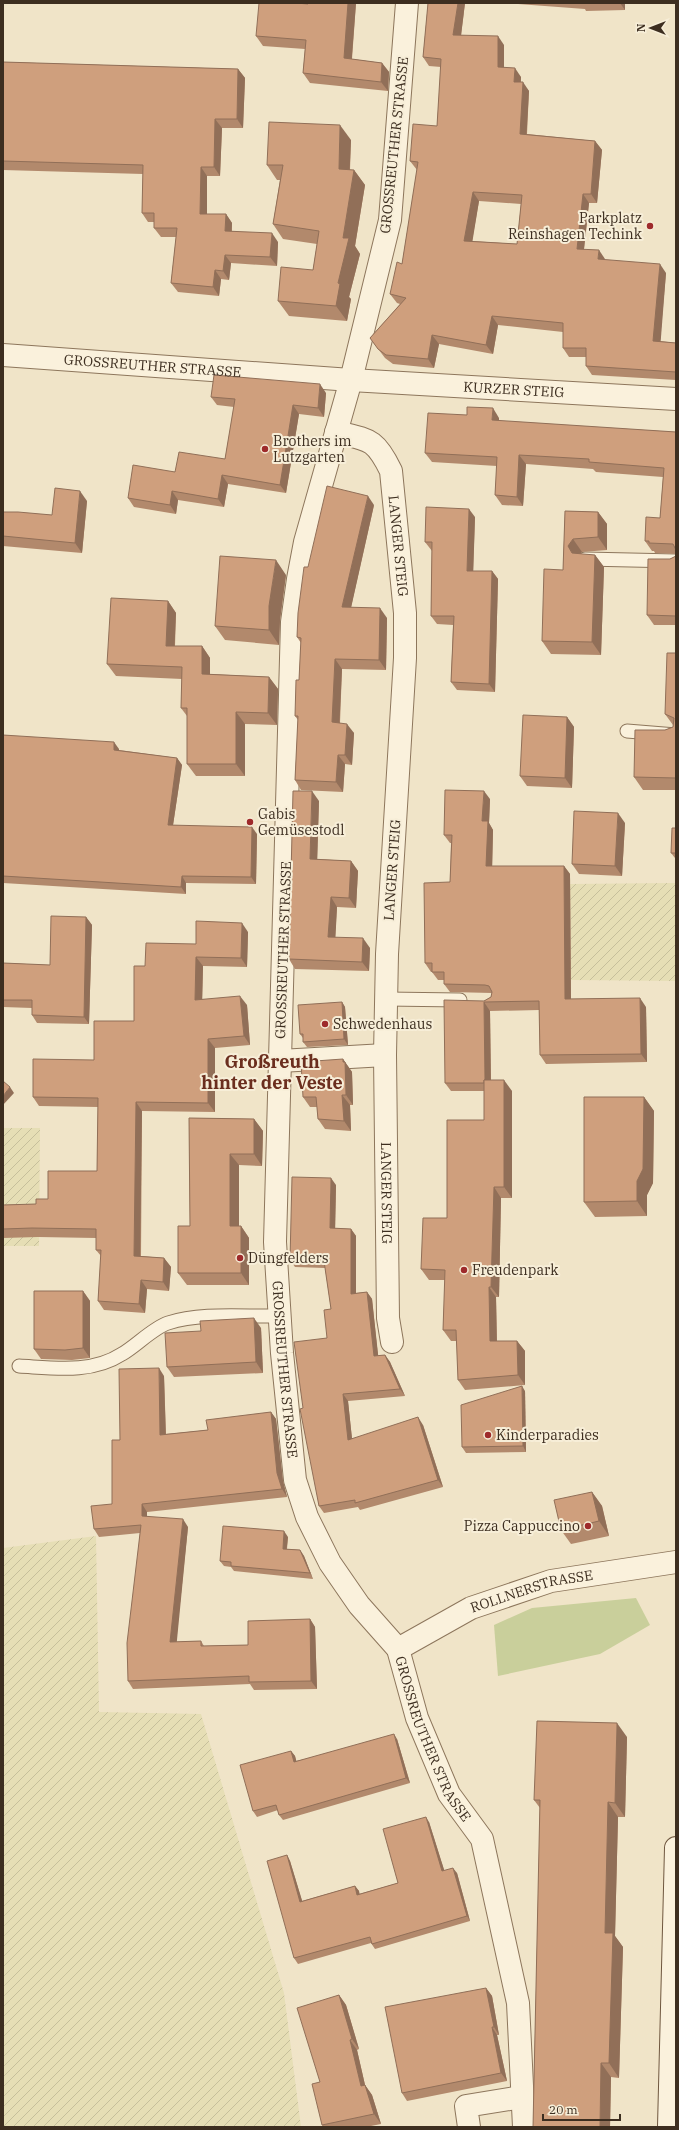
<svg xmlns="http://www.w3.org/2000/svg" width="679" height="2130" font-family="'IBM Plex Serif',serif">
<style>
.farmland{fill:url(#farmland-furrows)}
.grass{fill:#c9cf9b}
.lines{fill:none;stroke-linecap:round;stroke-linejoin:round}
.lane-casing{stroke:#8d765c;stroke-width:15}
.street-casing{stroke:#8d765c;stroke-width:24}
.secondary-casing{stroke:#6f573f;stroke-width:24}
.lane{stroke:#faf1dc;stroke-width:13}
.street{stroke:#faf1dc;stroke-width:22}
.secondary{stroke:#faf1dc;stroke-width:22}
.wall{fill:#b2896c;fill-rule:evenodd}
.shaded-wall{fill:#916f58}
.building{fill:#cf9f7d;stroke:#916f58;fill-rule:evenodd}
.poi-dot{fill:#9e2a2b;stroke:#f7eed8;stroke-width:1.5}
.labels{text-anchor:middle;stroke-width:4;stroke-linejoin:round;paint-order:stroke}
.street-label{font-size:14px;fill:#3d2e20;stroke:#f7eed8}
.poi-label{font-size:14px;fill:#3d2e20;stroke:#f7eed8;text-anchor:start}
.district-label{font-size:18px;font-weight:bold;fill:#6b2e1e;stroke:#f7eed8}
</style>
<defs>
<pattern id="farmland-furrows" width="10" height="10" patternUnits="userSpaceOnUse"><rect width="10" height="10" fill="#e6deb5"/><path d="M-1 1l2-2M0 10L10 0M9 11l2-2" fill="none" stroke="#c6bf9b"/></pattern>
</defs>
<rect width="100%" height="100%" fill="#f0e4c8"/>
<g class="farmland">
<polygon points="676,883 676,981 571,980 570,884"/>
<polygon points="3,1128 40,1128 39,1246 3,1246"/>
<polygon points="96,1536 99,1712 201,1714 284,1993 301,2127 3,2127 3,1548"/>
</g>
<polygon class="grass" points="636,1598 650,1625 600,1654 498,1676 494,1625 532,1608"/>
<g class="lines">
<defs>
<g id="lane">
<polyline points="585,559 676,561"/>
<polyline points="627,731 676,735"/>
<polyline points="386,999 460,1000"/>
<path d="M 19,1366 C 54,1368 91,1374 122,1354 C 136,1346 153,1328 168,1323 C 202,1312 244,1317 280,1316"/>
</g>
<g id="street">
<path id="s1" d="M 407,3 L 390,220 L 351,380 L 305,542 L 298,579 L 292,622 L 275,1242 L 282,1353 L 295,1480 L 307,1517 L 330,1563 L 359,1605 L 398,1649 L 417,1718 L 449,1794 L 482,1839 L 518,2003 L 524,2127"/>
<path id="s2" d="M 3,355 L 351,380 L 676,399"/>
<path id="s3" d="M 336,432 C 369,440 375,438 391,471 L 405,613 L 405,658 L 387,954 L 385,1055 L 388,1318 L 392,1342"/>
<polyline points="280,1061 385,1055"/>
<path id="s4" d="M 398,1649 L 471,1608 L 551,1581 L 676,1562"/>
<polyline points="469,2127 466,2106 522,2097"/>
</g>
<polyline id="secondary" points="669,2127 676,1848"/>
</defs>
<use href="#lane" class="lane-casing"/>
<use href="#street" class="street-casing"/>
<use href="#secondary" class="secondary-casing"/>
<use href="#lane" class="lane"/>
<use href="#street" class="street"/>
<use href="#secondary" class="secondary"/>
</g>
<g class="wall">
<polygon points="308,3 356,3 352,59 382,63 389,72 388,91 310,83 303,73 305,49 263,46 256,36 308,4"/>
<path d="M 428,3 L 465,3 L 461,35 L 504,45 L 504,67 L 521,77 L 521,82 L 529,91 L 527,134 L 595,141 L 602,150 L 597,203 L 589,203 L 584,249 L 605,260 L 666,273 L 660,341 L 676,343 L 676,380 L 592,375 L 586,366 L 586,357 L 569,357 L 563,348 L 563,332 L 498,325 L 493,354 L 439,344 L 434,368 L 393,364 L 385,358 L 370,338 L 400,304 L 397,303 L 390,294 L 402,264 L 417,170 L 410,161 L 437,126 L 441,67 L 429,66 L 423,57 ZM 479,201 L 521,204 L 517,244 L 472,241 Z"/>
<polygon points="506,3 625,3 625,10 586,11 585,9"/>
<polygon points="3,62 238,69 245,78 243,128 222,128 220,176 207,176 207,214 226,214 232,223 232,231 278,242 277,266 231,263 229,280 221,279 219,296 178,292 171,283 176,237 161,237 154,228 154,222 148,222 142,213 143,174 3,170"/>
<polygon points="351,140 350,170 354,170 365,185 355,246 360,254 349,297 351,299 347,321 289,316 278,301 313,270 317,244 283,239 273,224 280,180 277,180 267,165"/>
<polygon points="326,393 324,417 299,414 286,493 228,484 224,507 178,500 176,514 134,507 128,498 175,472 225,459 234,407 217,405 211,397"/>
<polygon points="467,415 499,418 499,421 676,432 676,554 655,553 654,551 652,551 645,541 660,518 663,477 596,472 593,469 526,464 523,506 502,505 495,495 497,466 432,462 425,453"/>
<polygon points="87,501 82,553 3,546 3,512 52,515"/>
<polygon points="374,505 351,607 387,618 386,670 342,669 340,723 354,733 352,765 345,764 343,792 301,790 295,780 298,720 295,716 299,680 301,643 297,637 308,567"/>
<polygon points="565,511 598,512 607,524 607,550 582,552 580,554 595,555 604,567 601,655 551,654 542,641 563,570"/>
<polygon points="475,517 473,571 492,571 498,579 495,692 457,690 451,682 453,625 437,624 431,616 432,551 425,542"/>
<polygon points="676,556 676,625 654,625 647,615 670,559"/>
<polygon points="286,575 280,620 279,645 225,640 215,626"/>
<polygon points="168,601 176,613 175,646 202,646 210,658 210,674 269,677 278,689 277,725 245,724 245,776 196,776 187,764 187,716 181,708 182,679 116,676 107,664"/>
<polygon points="676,653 676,790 643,790 634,777 665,730 673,727 673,725 665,714"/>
<polygon points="567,717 574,727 572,788 527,786 520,776"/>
<polygon points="3,735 119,749 119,750 177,758 182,765 173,825 257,834 256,884 186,883 186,894 3,883"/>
<polygon points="490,799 489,823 493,830 492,866 564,866 570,874 571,999 646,1007 647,1062 546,1064 540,1055 539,1010 490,1011 491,1080 512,1091 512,1198 501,1198 499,1297 496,1297 497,1341 517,1341 525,1351 525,1385 465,1390 458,1380 457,1341 451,1341 443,1330 445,1280 429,1280 421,1269 447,1218 484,1120 484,1091 451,1091 445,1083 484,1001 491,997 492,993 450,992 444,984 444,980 438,980 432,972 431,972 425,963 450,882 451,843 450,843 444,835"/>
<polygon points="319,801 317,859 351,861 358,871 356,908 337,907 335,937 370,948 369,971 295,969 289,959"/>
<polygon points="625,823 622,876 579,874 572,864"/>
<polygon points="676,828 676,858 675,858 671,853"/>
<polygon points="86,917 92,925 89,1024 37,1023 32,1015 32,1008 3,1007 3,963 50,965"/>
<polygon points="248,932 247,967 203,966 202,999 247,1005 250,1045 215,1048 215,1112 142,1111 141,1256 164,1258 171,1267 169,1291 147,1289 145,1313 104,1310 98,1301 101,1256 96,1250 96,1238 38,1237 3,1238 3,1205 36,1204 48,1199 97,1171 98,1107 39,1106 33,1097 94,1060 134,1021 145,966 196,944"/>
<polygon points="342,1002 345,1007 348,1045 307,1047 303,1042 303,1038 300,1034"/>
<polygon points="343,1059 352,1072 353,1105 350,1105 351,1131 325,1129 318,1119 317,1107 310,1107 303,1097"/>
<polygon points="644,1097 654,1111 653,1183 647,1195 647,1216 595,1217 584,1202"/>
<polygon points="189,1118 254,1119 263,1131 262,1166 239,1165 239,1226 241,1226 249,1238 249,1285 187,1285 178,1273 190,1226"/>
<polygon points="336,1185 335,1228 351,1229 356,1236 356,1293 367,1292 372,1299 378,1356 385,1355 390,1362 405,1396 348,1401 352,1439 423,1425 443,1487 360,1510 358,1507 324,1513 319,1506 303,1408 327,1338 331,1309 325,1268 295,1267 290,1260"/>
<polygon points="83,1291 90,1301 90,1358 72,1360 41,1359 34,1349"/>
<polygon points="261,1328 263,1373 174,1377 167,1367"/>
<polygon points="164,1376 166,1434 208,1430 271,1412 276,1419 283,1481 287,1497 147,1512 147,1516 188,1527 176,1642 201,1641 204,1646 248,1645 310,1619 315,1627 317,1689 254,1690 250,1684 133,1689 128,1681 140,1533 99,1537 94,1529 112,1504 120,1440"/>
<polygon points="525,1391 526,1452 466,1453 462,1447"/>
<polygon points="592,1492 602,1506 609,1536 571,1544 561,1530"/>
<polygon points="288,1537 287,1549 300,1550 304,1556 313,1579 234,1571 231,1567 224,1566 220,1561"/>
<polygon points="627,1737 625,1817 618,1817 615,1936 623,1947 619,2078 611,2077 610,2127 533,2127 540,1808 534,1800"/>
<polygon points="397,1739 410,1783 283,1820 279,1815 278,1810 257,1817 253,1811 291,1751 295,1756 296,1761"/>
<polygon points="429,1822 444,1870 457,1873 470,1921 375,1949 371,1943 298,1964 294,1958 287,1855 290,1861 302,1901 355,1886 359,1891 359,1894 398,1883"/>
<polygon points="486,1988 492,1996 499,2035 497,2035 507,2081 407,2101 402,2093"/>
<polygon points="339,1995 346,2005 359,2049 357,2050 365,2085 372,2095 381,2124 366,2127 323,2127 322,2125 320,2082"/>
</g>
<g class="shaded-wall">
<polygon points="348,3 356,3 351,68 344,58"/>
<polygon points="458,3 465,3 460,44 453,35"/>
<polygon points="620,3 625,3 625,10"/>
<polygon points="498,36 504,45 504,76 498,67"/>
<polygon points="382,63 389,72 388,91 381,82"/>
<polygon points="515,68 521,77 520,91 514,82"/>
<polygon points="238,69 245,78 243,128 237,119"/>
<polygon points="523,82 529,91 526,143 520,134"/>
<polygon points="215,119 222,128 220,176 214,167"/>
<polygon points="340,125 351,140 349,184 339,169"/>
<polygon points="595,141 602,150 597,203 591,194"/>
<polygon points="201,167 207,176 207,223 200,214"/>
<polygon points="354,170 365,185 355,246 360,254 349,297 351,299 347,321 336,306 343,238"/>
<polygon points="473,192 479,201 471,250 464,241"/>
<polygon points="583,194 589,203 583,258 577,249"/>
<polygon points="226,214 232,223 231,239 225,231"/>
<polygon points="272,233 278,242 277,266 270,257"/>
<polygon points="599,250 605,259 605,268 598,259"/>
<polygon points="225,255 231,263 229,280 223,271"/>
<polygon points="660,264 666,273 660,350 653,341"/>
<polygon points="215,270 221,279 219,296 213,287"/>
<polygon points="492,316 498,325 493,354 486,345"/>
<polygon points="432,335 439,344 434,368 428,359"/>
<polygon points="320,384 326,393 324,417 318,408"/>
<polygon points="293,405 299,414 286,493 280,485"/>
<polygon points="493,408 499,418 499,430 492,420"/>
<polygon points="519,455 526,464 523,506 517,497"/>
<polygon points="222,475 228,484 224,507 218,499"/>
<polygon points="80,491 87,501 82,553 75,543"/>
<polygon points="172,491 178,500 176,514 170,505"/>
<polygon points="368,496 374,505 349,617 342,607"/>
<polygon points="469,509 475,517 473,579 467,571"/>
<polygon points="598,512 607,524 607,550 598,537"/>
<polygon points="573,539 582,552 577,558 572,553 568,546"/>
<polygon points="595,555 604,567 601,655 592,642"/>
<polygon points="276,560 286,575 280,620 279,645 269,630 269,606"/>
<polygon points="492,571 498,579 495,692 489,684"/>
<polygon points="168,601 176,613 174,658 166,646"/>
<polygon points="380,608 387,618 386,670 379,660"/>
<polygon points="202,646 210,658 210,686 202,674"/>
<polygon points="335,659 342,669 339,732 332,722"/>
<polygon points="269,677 278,689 277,725 268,713"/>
<polygon points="236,712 245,724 245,776 236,764"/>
<polygon points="567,717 574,727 572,788 565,778"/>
<polygon points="347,724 354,733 352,765 345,755"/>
<polygon points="114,742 119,749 119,757 114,750"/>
<polygon points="338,755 345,764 343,792 336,782"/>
<polygon points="177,758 182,765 172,832 168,825"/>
<polygon points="312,791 319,801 317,868 310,859"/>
<polygon points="484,791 490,799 489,823 493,830 492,875 486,866 482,821"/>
<polygon points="618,813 625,823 622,876 615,866"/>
<polygon points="252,827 257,834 256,884 251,877"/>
<polygon points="351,861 358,871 356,908 349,898"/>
<polygon points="564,866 570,874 571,1008 565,999"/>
<polygon points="182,876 186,883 186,894 181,887"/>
<polygon points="331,897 337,907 335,946 328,937"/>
<polygon points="86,917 92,925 89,1024 84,1017"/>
<polygon points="242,923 248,932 247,967 241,958"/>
<polygon points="363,938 370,948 369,971 362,962"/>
<polygon points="196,957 203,966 202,1009 195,1000"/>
<polygon points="240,996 247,1005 250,1045 244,1036"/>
<polygon points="640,998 646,1007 647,1062 641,1054"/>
<polygon points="342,1002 345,1007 348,1045 344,1039"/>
<polygon points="484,1002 490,1011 491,1091 485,1082"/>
<polygon points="208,1039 215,1048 215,1112 208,1103"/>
<polygon points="343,1059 352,1072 353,1105 346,1095"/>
<polygon points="504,1080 512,1091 512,1198 504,1187"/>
<polygon points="10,1087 14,1093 3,1105 3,1096"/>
<polygon points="342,1095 350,1105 351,1131 344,1121"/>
<polygon points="644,1097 654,1111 653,1183 647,1195 647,1216 637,1201 637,1181"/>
<polygon points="136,1102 142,1111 140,1264 134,1256"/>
<polygon points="254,1119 263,1131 262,1166 254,1154"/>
<polygon points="230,1154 239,1165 239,1238 230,1226"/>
<polygon points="331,1178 336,1185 335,1235 330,1228"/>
<polygon points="494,1187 501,1198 499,1297 491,1287"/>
<polygon points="241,1226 249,1238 249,1285 241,1273"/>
<polygon points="351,1229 356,1236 356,1301 351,1294"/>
<polygon points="164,1258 171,1267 169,1291 163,1282"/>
<polygon points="141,1280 147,1289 145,1313 139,1304"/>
<polygon points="489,1287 496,1297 497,1352 490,1341"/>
<polygon points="83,1291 90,1301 90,1358 83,1348"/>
<polygon points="367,1292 372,1299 379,1363 374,1356"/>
<polygon points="254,1318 261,1328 263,1373 256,1362"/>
<polygon points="517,1341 525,1351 525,1385 518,1375"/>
<polygon points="385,1355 390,1362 405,1396 400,1389"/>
<polygon points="159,1368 164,1376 166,1443 160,1435"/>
<polygon points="522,1386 525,1391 526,1452 523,1446"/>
<polygon points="343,1394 348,1401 353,1448 348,1440"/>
<polygon points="271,1412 276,1419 283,1481 287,1497 282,1489 277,1473"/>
<polygon points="418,1417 423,1425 443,1487 438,1480"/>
<polygon points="592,1492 602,1506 609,1536 599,1521"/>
<polygon points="142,1504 147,1512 147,1523 142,1516"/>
<polygon points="183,1519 188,1527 176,1650 170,1642"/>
<polygon points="284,1531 288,1537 286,1554 283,1549"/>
<polygon points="300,1550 304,1556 313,1579 310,1573"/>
<polygon points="310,1619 315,1627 317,1689 311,1681"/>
<polygon points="617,1723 627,1737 625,1817 615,1803"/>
<polygon points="394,1734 397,1739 410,1783 406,1778"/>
<polygon points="291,1751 295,1756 298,1767 294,1762"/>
<polygon points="608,1802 618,1817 615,1936 623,1947 619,2078 609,2063 605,1933"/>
<polygon points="426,1817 429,1822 446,1876 442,1871"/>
<polygon points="287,1855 290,1861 304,1907 300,1902"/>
<polygon points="453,1868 457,1873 470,1921 467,1916"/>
<polygon points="355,1886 359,1891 361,1900 357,1895"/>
<polygon points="486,1988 492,1996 499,2035 494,2027"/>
<polygon points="339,1995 346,2005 359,2049 352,2039"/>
<polygon points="492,2027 497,2035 507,2081 501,2073"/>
<polygon points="350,2040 357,2050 365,2085 372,2095 381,2124 374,2114 361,2086"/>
<polygon points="601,2063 611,2077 610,2127 600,2127"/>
</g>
<g class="building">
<polygon points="259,3 296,3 308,4 308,3 348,3 344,58 382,63 381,82 303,73 306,40 256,36"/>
<path d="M 428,3 L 458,3 L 453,35 L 498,36 L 498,67 L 515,68 L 514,82 L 523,82 L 520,134 L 595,141 L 591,194 L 583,194 L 577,249 L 599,250 L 598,259 L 660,264 L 653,341 L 676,343 L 676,372 L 586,366 L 586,348 L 563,348 L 563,323 L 492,316 L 486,345 L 432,335 L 428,359 L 386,355 L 378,349 L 370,338 L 406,298 L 390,294 L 397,262 L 402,264 L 418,162 L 410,161 L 413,124 L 437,126 L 441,59 L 423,57 ZM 473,192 L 522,195 L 517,244 L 464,241 Z"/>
<polygon points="3,62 238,69 237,119 215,119 214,167 201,167 200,214 226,214 225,231 272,233 270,257 225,255 223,271 215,270 213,287 171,283 177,228 154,228 154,213 142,213 143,165 3,161"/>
<polygon points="269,122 340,125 339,169 354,170 343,238 349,238 338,283 340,284 336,306 278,301 281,267 313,270 319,231 273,224 283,165 267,165"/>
<polygon points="214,375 320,384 318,408 293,405 280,485 222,475 218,499 172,491 170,505 128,498 133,465 175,472 179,452 225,459 235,399 211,397"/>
<polygon points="467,407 493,408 492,420 676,432 676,550 673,544 649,543 649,541 645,541 646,517 660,518 664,468 589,462 589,459 519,455 517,497 495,495 497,457 425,453 428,413 467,415"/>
<polygon points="327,486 368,496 342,607 380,608 379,660 335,659 332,722 347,724 345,755 338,755 336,782 295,780 298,716 295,716 296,680 299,680 301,638 297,637 298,613 304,567 308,567"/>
<polygon points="55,488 80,491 75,543 3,536 3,512 18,512 52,515"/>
<polygon points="426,507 469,509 467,571 492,571 489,684 451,682 454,616 431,616 432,542 425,542"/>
<polygon points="565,511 598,512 598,537 573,539 568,546 572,553 595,555 592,642 542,641 544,569 563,570"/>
<polygon points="220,556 276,560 269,606 269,630 215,626"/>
<polygon points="676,556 676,616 647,615 648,559 670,559"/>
<polygon points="111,598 168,601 166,646 202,646 202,674 269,677 268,713 236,712 236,764 187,764 187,708 181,708 182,667 107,664"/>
<polygon points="667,653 676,653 676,778 634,777 635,730 665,730 673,727 674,718 665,714"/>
<polygon points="523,715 567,717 565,778 520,776"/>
<polygon points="3,735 114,742 114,750 177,758 168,825 252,827 251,877 182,876 181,887 3,876"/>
<polygon points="445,790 484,791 482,821 488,821 486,866 564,866 565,999 640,998 641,1054 540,1055 539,1001 484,1002 485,1080 484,1080 484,1083 445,1083 444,1000 484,1001 491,997 492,992 489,986 485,985 444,984 444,972 432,972 432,963 425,963 424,883 450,882 452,835 444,835"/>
<polygon points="293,791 312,791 310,859 351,861 349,898 331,897 328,937 363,938 362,962 289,959"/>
<polygon points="574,811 618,813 615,866 572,864"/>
<polygon points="672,828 676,828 676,853 671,853"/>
<polygon points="51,916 86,917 84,1017 32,1015 32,1000 3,1000 3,963 50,965"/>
<polygon points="196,921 242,923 241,958 196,957 195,1000 240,996 244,1036 208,1039 208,1103 136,1102 134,1256 164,1258 163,1282 141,1280 139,1304 98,1301 101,1250 96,1250 96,1229 32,1228 3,1229 3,1205 36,1204 36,1199 48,1199 48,1171 97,1171 98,1098 33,1097 33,1059 94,1060 94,1021 134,1021 134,966 145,966 146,943 196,944"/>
<polygon points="342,1002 344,1039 303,1042 303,1034 300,1034 298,1005"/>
<polygon points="343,1059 343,1062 345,1062 346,1095 342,1095 344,1121 318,1119 316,1097 303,1097 301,1062"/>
<polygon points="484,1080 504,1080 504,1187 494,1187 491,1287 489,1287 490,1341 517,1341 518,1375 458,1380 456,1330 443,1330 445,1270 421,1269 423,1218 447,1218 447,1120 484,1120"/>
<polygon points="3,1081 10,1087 3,1096"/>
<polygon points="584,1097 644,1097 643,1169 637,1181 637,1201 584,1202"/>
<polygon points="189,1118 254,1119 254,1154 230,1154 230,1226 241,1226 241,1273 178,1273 178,1226 190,1226"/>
<polygon points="292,1177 331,1178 330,1228 351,1229 351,1294 367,1292 374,1356 385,1355 400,1389 343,1394 348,1440 418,1417 438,1480 355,1503 355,1500 319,1506 300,1409 303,1408 294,1342 327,1338 324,1310 331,1309 324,1261 290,1260"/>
<polygon points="34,1291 83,1291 83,1348 65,1350 34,1349"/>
<polygon points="254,1318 256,1362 167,1367 165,1333 201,1331 200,1321"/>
<polygon points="159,1368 160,1435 208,1430 206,1420 271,1412 277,1473 282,1489 142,1504 142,1516 183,1519 170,1642 201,1641 201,1646 248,1645 248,1621 310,1619 311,1681 249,1682 249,1676 128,1681 127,1643 141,1525 94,1529 91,1506 112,1504 112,1440 120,1440 119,1369"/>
<polygon points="522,1386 523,1446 462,1447 461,1405"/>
<polygon points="592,1492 599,1521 561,1530 554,1500"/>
<polygon points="223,1526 284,1531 283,1549 300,1550 310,1573 231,1566 231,1562 220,1561"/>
<polygon points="537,1721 617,1723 615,1803 608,1802 605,1933 613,1933 609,2063 601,2063 600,2127 533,2127 540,1800 534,1800"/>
<polygon points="394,1734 406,1778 279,1815 276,1805 253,1811 240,1765 291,1751 294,1762"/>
<polygon points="426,1817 442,1871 453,1868 467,1916 372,1944 370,1937 294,1958 267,1861 287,1855 300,1902 355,1886 357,1895 398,1883 383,1829"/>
<polygon points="486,1988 494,2027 492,2027 501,2073 402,2093 385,2007"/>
<polygon points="339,1995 352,2039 350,2040 361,2086 365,2085 374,2114 322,2125 312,2084 320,2082 297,2008"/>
</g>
<g class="poi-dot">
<circle cx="650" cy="226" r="4"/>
<circle cx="265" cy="449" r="4"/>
<circle cx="250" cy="822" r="4"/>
<circle cx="325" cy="1024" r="4"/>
<circle cx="240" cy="1258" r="4"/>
<circle cx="464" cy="1270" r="4"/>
<circle cx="488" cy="1435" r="4"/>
<circle cx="588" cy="1526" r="4"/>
</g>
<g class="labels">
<g class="street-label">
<text transform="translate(394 145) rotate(-84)" y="5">GROSSREUTHER STRASSE</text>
<text dy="5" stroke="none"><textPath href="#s2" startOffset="150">GROSSREUTHER STRASSE</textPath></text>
<text dy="5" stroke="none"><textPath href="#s2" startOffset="512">KURZER STEIG</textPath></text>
<text dy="5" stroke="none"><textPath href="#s3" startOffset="147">LANGER STEIG</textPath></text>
<text transform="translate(392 870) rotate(-86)" y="5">LANGER STEIG</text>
<text transform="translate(283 950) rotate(-88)" y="5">GROSSREUTHER STRASSE</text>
<text dy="5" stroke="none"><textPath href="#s3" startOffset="795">LANGER STEIG</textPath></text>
<text dy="5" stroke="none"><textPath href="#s1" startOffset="1380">GROSSREUTHER STRASSE</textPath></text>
<text dy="5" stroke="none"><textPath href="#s4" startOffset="147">ROLLNERSTRASSE</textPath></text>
<text dy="5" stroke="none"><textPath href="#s1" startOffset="1788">GROSSREUTHER STRASSE</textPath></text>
</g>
<g class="poi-label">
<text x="642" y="223" text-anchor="end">Parkplatz<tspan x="642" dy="16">Reinshagen Techink</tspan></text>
<text x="273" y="446">Brothers im<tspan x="273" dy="16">Lutzgarten</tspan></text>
<text x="258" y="819">Gabis<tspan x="258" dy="16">Gemüsestodl</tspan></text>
<text x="333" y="1029">Schwedenhaus</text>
<text x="248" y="1263">Düngfelders</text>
<text x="472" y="1275">Freudenpark</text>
<text x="496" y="1440">Kinderparadies</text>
<text x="580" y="1531" text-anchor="end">Pizza Cappuccino</text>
</g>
<g class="district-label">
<text x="272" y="1068">Großreuth<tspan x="272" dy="21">hinter der Veste</tspan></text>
</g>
</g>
<rect width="679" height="2130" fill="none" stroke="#3d2e20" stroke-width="8"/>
<g transform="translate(651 28) rotate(270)" stroke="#f7eed8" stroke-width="3" paint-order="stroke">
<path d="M0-3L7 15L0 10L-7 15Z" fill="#3d2e20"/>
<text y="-6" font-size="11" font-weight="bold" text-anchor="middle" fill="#3d2e20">N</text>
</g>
<path d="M543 2114v6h77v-6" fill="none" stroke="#3d2e20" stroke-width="2"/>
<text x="549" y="2114" font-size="12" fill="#3d2e20" stroke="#f7eed8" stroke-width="3" paint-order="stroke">20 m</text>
</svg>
